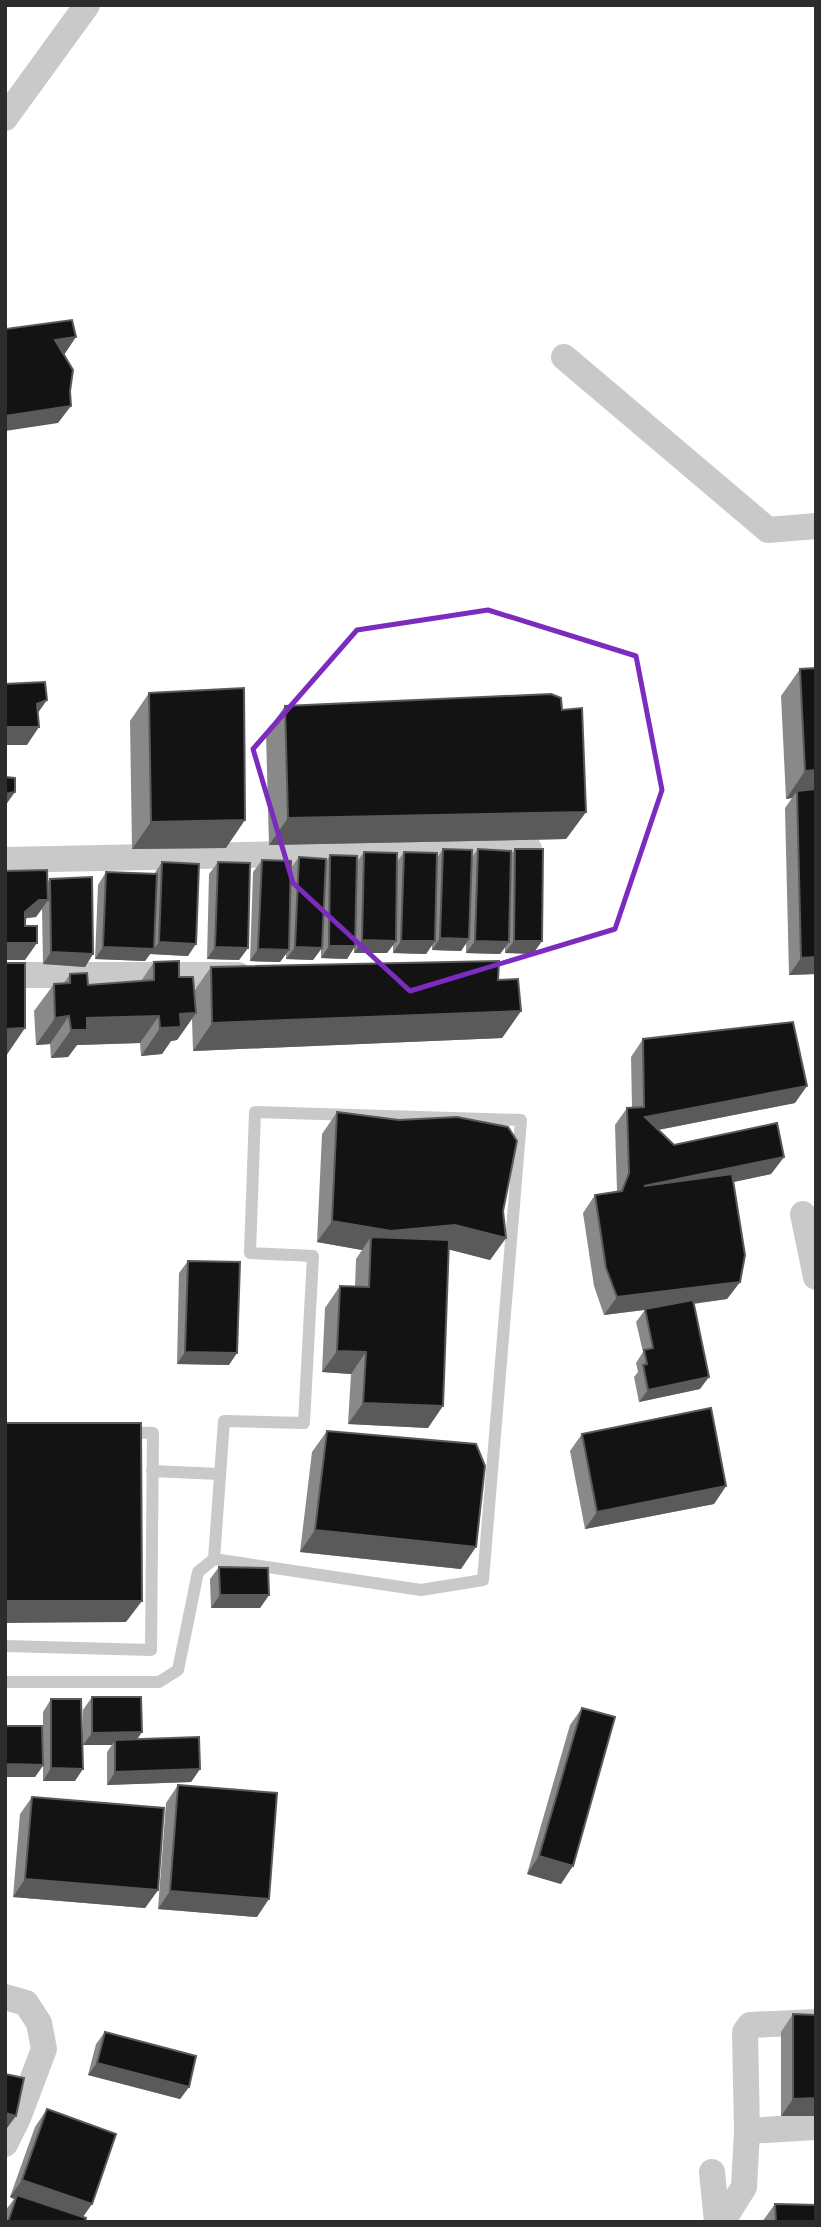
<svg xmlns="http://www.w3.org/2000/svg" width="821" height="2227" font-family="'PT Sans',sans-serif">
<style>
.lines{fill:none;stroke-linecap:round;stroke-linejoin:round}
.service{stroke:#c9c9c9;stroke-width:12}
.minor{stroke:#c9c9c9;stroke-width:26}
.wall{fill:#898989}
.shaded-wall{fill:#5a5a5a}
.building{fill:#131313;stroke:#5a5a5a;stroke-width:2}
.marked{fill:none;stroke:#7b2cbf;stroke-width:5;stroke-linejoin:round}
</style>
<rect width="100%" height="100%" fill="#fff"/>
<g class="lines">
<g class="service">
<polyline points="152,1471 220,1474"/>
<polyline points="5,1646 151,1650 153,1433 125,1432"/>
<polyline points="5,1682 159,1682 178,1670 198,1572 214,1559 224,1421 304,1423 313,1256 250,1253 255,1112 521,1120 483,1580 421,1590 214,1559"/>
</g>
<g class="minor">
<polyline points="5,118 87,5"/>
<polyline points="564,357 768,530 816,526"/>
<polyline points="5,860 529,849"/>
<polyline points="5,975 238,975"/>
<polyline points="803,1214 816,1277"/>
<polyline points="5,1997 26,2003 39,2023 44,2049 18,2118 5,2144"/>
<polyline points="747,2131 816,2127"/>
<polyline points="712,2172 717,2222"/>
<polyline points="722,2222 744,2187 747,2131 745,2032 750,2025 816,2022"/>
</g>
</g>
<g class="wall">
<polygon points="816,668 816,974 789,975 785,808 792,798 786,799 781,696 800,669"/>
<polygon points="149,693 226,848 132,849 130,721"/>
<polygon points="285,706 562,710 586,812 566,839 269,845 266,733"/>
<polygon points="443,849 472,857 478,849 511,854 515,849 533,954 505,953 505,947 500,954 466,953 466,943 461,951 432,950 432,945 426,954 393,953 393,945 387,953 354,953 354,948 347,959 321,958 321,949 313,960 286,959 286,953 280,962 250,961 253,872 262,860 291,868 299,857 326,862 330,855 356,863 364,852 397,862 404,852 437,858"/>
<polygon points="162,862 188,956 150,954 150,953 145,961 95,959 98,885 106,872 154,874"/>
<polygon points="218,862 248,948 239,960 207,959 209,874"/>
<polygon points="5,871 47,882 50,879 93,954 85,967 43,964 42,909 36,917 27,918 25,919 25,960"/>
<polygon points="154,962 179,977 194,991 211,967 498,980 521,1011 502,1038 193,1051 192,1019 177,1040 171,1041 162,1054 141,1056 140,1043 77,1045 68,1057 51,1058 50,1044 36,1045 34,1011 54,984 64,983 70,974 88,985 141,981"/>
<polygon points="643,1039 795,1103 658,1130 674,1145 784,1157 771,1174 733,1182 740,1282 727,1299 694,1304 700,1389 639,1402 634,1377 638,1372 636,1363 643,1352 636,1322 645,1310 604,1315 594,1286 583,1213 595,1195 617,1191 615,1125 627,1108 632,1108 631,1057"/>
<polygon points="337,1112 503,1211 506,1238 490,1260 449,1249 428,1428 348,1424 351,1374 322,1372 325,1308 340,1286 355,1287 356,1259 362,1250 317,1242 322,1134"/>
<polygon points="188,1261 229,1365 177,1364 179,1273"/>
<polygon points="327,1431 461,1569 300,1552 312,1452"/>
<polygon points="582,1434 726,1486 714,1504 585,1529 570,1451"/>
<polygon points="219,1567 269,1595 260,1608 211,1608 210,1579"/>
<polygon points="92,1697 142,1732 137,1739 200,1769 191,1782 107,1785 107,1752 112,1745 83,1745 83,1710"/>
<polygon points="51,1699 75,1781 43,1781 43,1766 35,1777 5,1777 5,1726 43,1743 43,1712"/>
<polygon points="582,1708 561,1884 527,1874 570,1725"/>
<polygon points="178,1785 257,1917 158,1909 166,1803"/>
<polygon points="32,1797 158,1890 145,1908 13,1897 20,1814"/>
<polygon points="793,2014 816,2015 816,2116 781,2116 781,2032"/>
<polygon points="105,2032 189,2087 180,2099 88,2075 96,2044"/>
<polygon points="47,2109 92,2204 83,2217 85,2222 5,2222 5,2211 14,2199 10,2197 35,2127"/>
<polygon points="775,2204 816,2222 762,2222"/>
</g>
<g class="shaded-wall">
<polygon points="76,337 64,355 55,340"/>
<polygon points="71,406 58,423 5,431 5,416"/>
<polygon points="47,700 35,717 37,704"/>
<polygon points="5,727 39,727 27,745 5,745"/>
<polygon points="816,770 816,796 797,791 792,798 786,799 805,771"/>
<polygon points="15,792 5,806 5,794"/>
<polygon points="586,812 566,839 269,845 288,818"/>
<polygon points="245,820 226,848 132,849 151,822"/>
<polygon points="39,900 48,900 36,917 27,918 13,929 25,912"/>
<polygon points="440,938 469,939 461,951 432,950"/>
<polygon points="362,940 396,941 387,953 354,953"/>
<polygon points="401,941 435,941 426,954 393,953"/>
<polygon points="475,941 509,942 500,954 466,953"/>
<polygon points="514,941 542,941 533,954 505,953"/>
<polygon points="159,942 196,944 188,956 150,954"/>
<polygon points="5,943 37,943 25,960 5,960"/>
<polygon points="329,946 355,946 347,959 321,958"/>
<polygon points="103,947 154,949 145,961 95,959"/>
<polygon points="215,947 248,948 239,960 207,959"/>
<polygon points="295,947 322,948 313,960 286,959"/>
<polygon points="258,949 289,950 280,962 250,961"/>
<polygon points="51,952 93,954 85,967 43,964"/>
<polygon points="816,957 816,974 789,975 801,958"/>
<polygon points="521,1011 502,1038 193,1051 212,1023"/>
<polygon points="196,1013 177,1040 171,1041 162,1054 141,1056 160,1028 180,1014"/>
<polygon points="69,1016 50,1044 36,1045 55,1018"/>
<polygon points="159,1016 140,1043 77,1045 68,1057 51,1058 71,1030 87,1018"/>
<polygon points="25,1028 6,1056 5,1056 5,1029"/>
<polygon points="807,1086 795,1103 632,1135 645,1117"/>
<polygon points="784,1157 771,1174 632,1204 644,1186"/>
<polygon points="332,1221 455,1225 506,1238 490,1260 439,1247 371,1237 362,1250 317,1242"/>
<polygon points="740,1282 727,1299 604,1315 617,1297"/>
<polygon points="337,1351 366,1352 351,1374 322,1372"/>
<polygon points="185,1352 237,1353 229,1365 177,1364"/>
<polygon points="709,1377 700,1389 639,1402 648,1390"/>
<polygon points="363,1403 443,1406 428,1428 348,1424"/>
<polygon points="726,1486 714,1504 585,1529 597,1512"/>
<polygon points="315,1530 476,1547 461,1569 300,1552"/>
<polygon points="220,1595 269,1595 260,1608 211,1608"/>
<polygon points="5,1601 142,1601 126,1622 5,1623"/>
<polygon points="142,1732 133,1745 115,1740 112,1745 83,1745 92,1733"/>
<polygon points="5,1764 43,1765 35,1777 5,1777"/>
<polygon points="51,1768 83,1769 75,1781 43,1781"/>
<polygon points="200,1769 191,1782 107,1785 115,1772"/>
<polygon points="539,1856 573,1866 561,1884 527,1874"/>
<polygon points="25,1879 158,1890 145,1908 13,1897"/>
<polygon points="170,1891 269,1899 257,1917 158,1909"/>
<polygon points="97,2063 189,2087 180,2099 88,2075"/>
<polygon points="816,2098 816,2116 781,2116 793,2099"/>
<polygon points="5,2113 16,2116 7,2128 5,2128"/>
<polygon points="22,2180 92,2204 79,2222 17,2195 14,2199 10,2197"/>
</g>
<g class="building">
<polygon points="72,320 76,337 55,340 73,370 70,391 71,406 5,416 5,329"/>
<polygon points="816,668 816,770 805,771 800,669"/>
<polygon points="45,682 47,700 37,704 39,727 5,727 5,684"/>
<polygon points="244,688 245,820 151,822 149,693"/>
<polygon points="551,694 561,698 562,710 582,708 586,812 288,818 285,706"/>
<polygon points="5,777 15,778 15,792 5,794"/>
<polygon points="816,789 816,957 801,958 797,791"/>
<polygon points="443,849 472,850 469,939 440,938"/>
<polygon points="478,849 511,851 509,942 475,941"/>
<polygon points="515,849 543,849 542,941 514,941"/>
<polygon points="364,852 397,853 396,941 362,940"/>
<polygon points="404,852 437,853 435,941 401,941"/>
<polygon points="330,855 357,856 355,946 329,946"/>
<polygon points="299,857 326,859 322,948 295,947"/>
<polygon points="262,860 291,861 289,950 258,949"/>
<polygon points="162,862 199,864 196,944 159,942"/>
<polygon points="218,862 250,863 248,948 215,947"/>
<polygon points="47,870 48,900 39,900 25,912 25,926 37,926 37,943 5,943 5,871"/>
<polygon points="106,872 157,874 154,949 103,947"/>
<polygon points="92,877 93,954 51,952 50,879"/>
<polygon points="179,961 179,977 193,977 196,1013 180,1014 181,1027 160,1028 159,1016 87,1018 87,1030 71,1030 69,1016 55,1018 54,984 70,983 70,974 87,973 88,985 154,980 154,962"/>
<polygon points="499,961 498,980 518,979 521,1011 212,1023 211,967"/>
<polygon points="5,963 25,963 25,1028 5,1029"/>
<polygon points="793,1022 807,1086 645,1117 674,1145 777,1123 784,1157 644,1186 732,1174 745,1255 740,1282 617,1297 606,1268 595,1195 622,1191 629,1173 627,1108 644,1107 643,1039"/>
<polygon points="337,1112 399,1120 457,1117 508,1127 517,1141 503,1211 506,1238 455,1225 391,1231 332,1221"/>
<polygon points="371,1237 449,1240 443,1406 363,1403 366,1352 337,1351 340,1286 369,1287"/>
<polygon points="188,1261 240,1262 237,1353 185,1352"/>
<polygon points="693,1300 709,1377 648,1390 643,1365 647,1364 644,1350 653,1348 645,1309"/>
<polygon points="711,1408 726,1486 597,1512 582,1434"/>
<polygon points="5,1423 141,1423 142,1601 5,1601"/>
<polygon points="327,1431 476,1444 485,1466 476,1547 315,1530"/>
<polygon points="219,1567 268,1568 269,1595 220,1595"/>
<polygon points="92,1697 141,1697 142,1732 92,1733"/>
<polygon points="51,1699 81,1699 83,1769 51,1768"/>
<polygon points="582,1708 615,1717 573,1866 539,1856"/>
<polygon points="5,1726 42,1726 43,1765 5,1764"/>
<polygon points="199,1737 200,1769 115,1772 115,1740"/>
<polygon points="178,1785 277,1793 269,1899 170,1891"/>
<polygon points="32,1797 164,1808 158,1890 25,1879"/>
<polygon points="793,2014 816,2015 816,2098 793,2099"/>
<polygon points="105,2032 196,2056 189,2087 97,2063"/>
<polygon points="5,2074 24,2078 16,2116 5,2113"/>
<polygon points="47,2109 116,2134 92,2204 22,2180"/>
<polygon points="17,2195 86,2218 85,2222 8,2222"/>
<polygon points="775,2204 816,2205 816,2222 776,2222"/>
</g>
<path class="marked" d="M 488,610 L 636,656 L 662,790 L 615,929 L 410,991 L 293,883 L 253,749 L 357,630 Z"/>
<rect width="821" height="2227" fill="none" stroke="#2c2c2c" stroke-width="14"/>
</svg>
